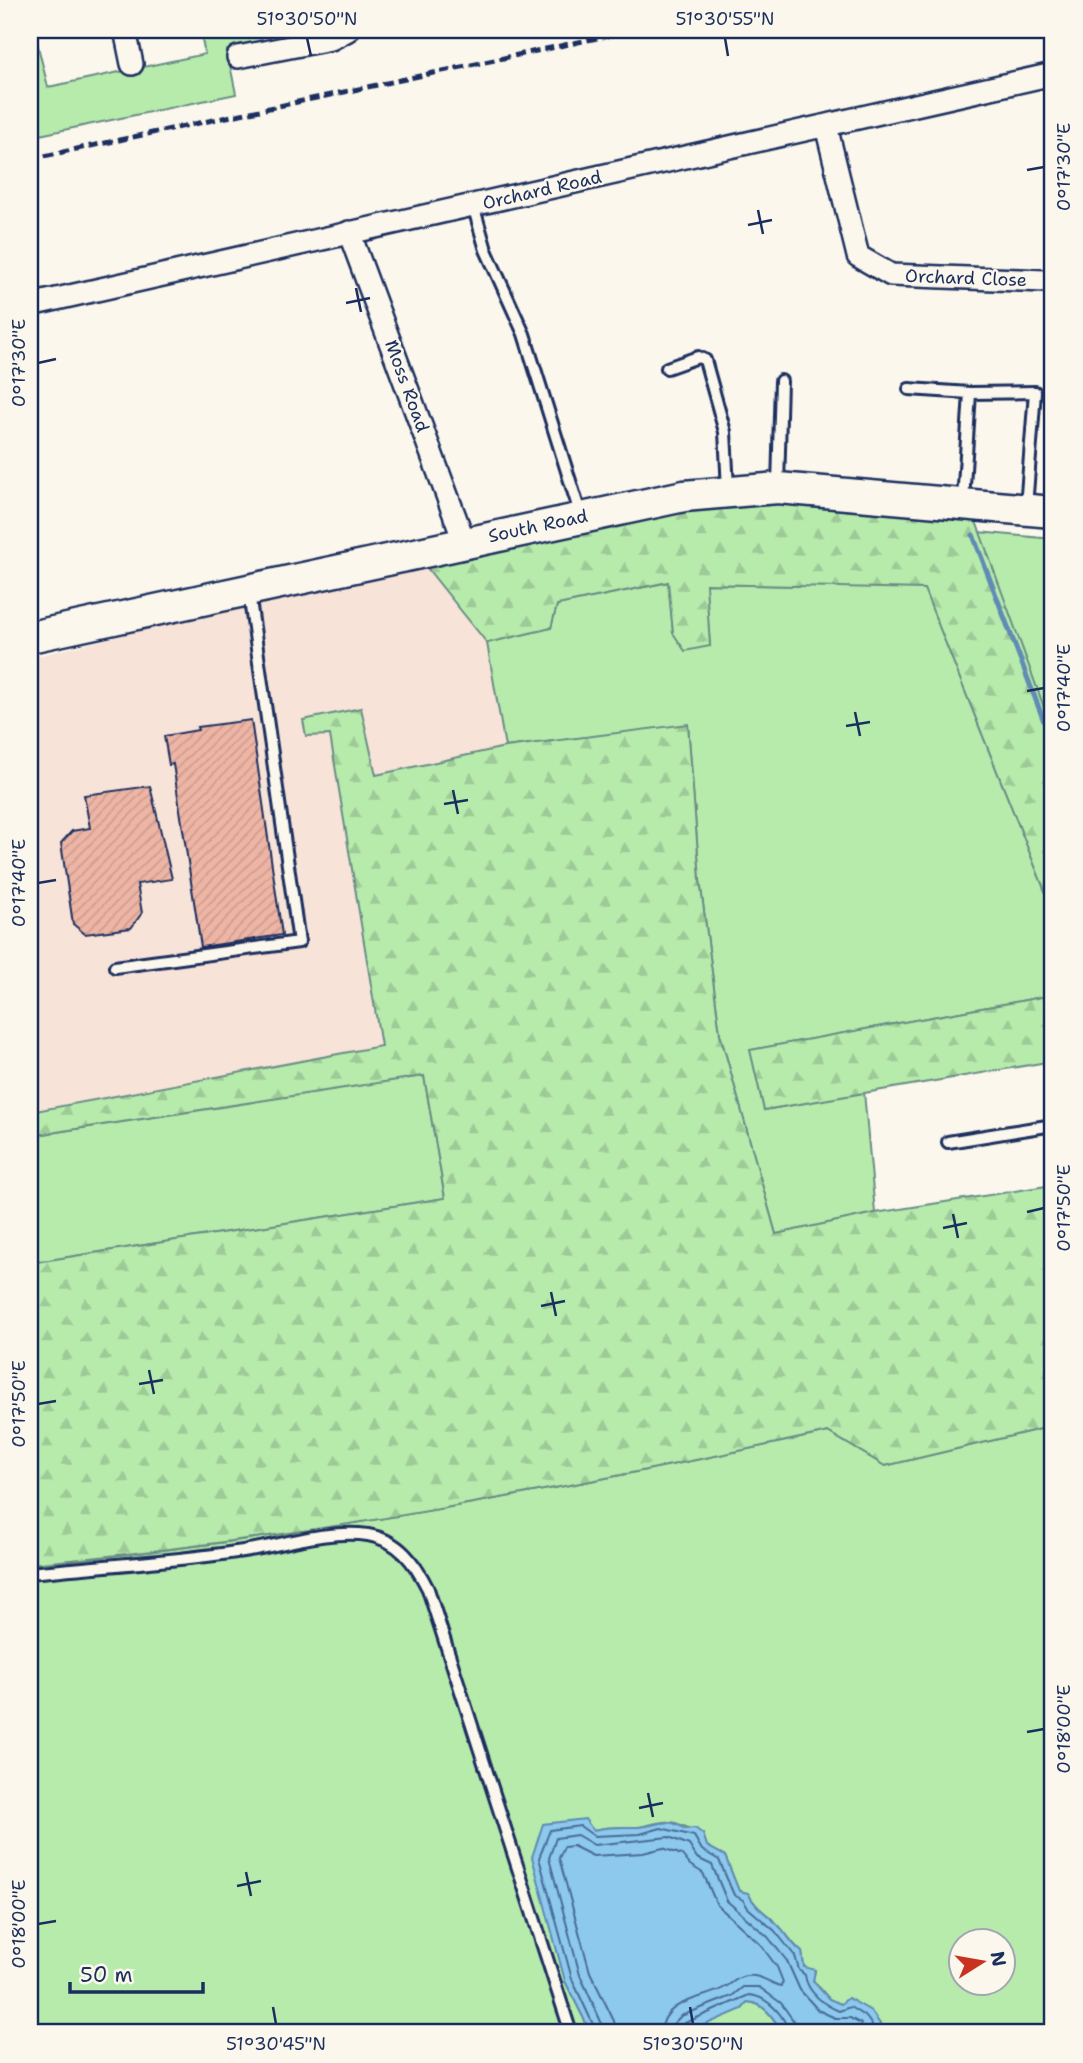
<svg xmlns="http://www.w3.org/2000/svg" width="1083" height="2063" font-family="'Shantell Sans',sans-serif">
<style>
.built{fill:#f7e3d7}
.green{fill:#b7ebac;stroke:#698d85;stroke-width:2;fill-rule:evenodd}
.forest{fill:url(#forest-firs);stroke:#698d85;stroke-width:2}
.water{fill:#8dc8ed;stroke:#5f8bb4;stroke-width:2}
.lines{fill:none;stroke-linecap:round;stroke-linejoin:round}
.shore{stroke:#496c97;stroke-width:2}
.stream{stroke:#5f8bb4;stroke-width:5}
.building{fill:url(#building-hatch);stroke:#1b2f5e;stroke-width:2}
.service-casing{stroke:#1b2f5e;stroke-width:16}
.minor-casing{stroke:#1b2f5e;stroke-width:26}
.secondary-casing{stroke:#1b2f5e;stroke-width:35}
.service{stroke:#fbf7ec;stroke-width:10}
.minor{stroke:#fbf7ec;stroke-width:21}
.secondary{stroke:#fbf7ec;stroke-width:30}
.rail{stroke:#1b2f5e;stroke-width:5;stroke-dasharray:10 5;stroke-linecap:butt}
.ticks{fill:none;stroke:#1b2f5e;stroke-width:2.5}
.labels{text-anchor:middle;stroke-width:5;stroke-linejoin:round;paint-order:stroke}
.street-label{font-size:18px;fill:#1b2f5e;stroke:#fbf7ec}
.neatline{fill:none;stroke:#1b2f5e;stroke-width:2.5}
.ticks-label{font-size:18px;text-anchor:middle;fill:#1b2f5e}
</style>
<defs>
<pattern id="forest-firs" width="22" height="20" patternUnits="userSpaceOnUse" patternTransform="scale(1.75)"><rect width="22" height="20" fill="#b7ebac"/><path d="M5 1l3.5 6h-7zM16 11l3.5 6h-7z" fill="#9dca96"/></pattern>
<pattern id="building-hatch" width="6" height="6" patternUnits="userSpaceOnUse" patternTransform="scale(1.75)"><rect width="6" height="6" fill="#eeb5a5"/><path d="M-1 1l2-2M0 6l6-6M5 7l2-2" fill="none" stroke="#cc9c90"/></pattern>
</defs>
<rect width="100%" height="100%" fill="#fbf7ec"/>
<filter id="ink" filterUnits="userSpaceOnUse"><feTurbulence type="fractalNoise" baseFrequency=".0143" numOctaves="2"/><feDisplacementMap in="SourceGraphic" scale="14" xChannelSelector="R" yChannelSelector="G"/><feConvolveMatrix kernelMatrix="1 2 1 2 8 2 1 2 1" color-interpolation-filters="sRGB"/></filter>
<g filter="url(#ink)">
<polygon class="built" points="425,566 487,643 505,747 375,775 330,734 381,1046 30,1112 30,658 224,610"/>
<g class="green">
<polygon points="34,30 48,87 205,54 200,30 260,30 263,43 227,50 236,94 30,137 30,31"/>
<polygon points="978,532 1053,539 1053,732"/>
<polygon points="669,582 673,633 710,646 705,584 924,588 1053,911 1053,995 751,1050 764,1110 864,1092 875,1213 776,1235 720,1034 700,881 688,725 505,747 487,643 551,628 557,605"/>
<polygon points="424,1075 445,1198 30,1263 30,1136"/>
<path d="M 1053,1426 L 1053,2033 L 877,2033 L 880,2024 L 829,1999 L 813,1980 L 815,1971 L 804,1967 L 802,1952 C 792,1944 788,1935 779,1926 C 768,1914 755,1908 748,1893 L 739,1891 L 725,1856 L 707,1846 L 703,1834 C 692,1831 681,1823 671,1822 C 659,1820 650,1826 638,1827 C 622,1827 609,1826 593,1830 L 565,1981 L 591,2033 L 30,2033 L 30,1564 C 298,1540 565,1489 828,1432 L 885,1466 ZM 960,1940 L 1002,1940 L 1002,1982 L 960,1982 Z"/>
<path d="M 748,2002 C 765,2003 775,2020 782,2033 L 749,2030 L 686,2033 L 689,2029 L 742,2009 Z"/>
</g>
<g class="forest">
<polygon points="765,496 974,516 1053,732 1053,911 924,589 706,584 710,646 685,651 673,633 668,582 557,605 551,628 487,643 419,558"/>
<path d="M 361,708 L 376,775 L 505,747 L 688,724 L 700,880 L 720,1034 L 776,1234 L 875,1213 L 1053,1185 L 1053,1426 L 885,1466 L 828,1432 C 565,1489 298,1540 30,1564 L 30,1263 L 445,1198 L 424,1076 L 30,1136 L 30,1112 L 381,1046 L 330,735 L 306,736 L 303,720 Z"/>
<polygon points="1053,995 1053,1061 764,1110 750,1050"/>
</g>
<path class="water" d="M 585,1819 L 593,1830 C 609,1826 622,1827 638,1827 C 657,1826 667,1816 685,1829 L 695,1828 L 703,1834 L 707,1846 L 725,1856 L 739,1891 L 748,1893 C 755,1908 768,1914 779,1926 C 788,1935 792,1945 802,1952 L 804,1967 L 815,1970 L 813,1981 L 829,1999 L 841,2004 L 848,1998 L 871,2011 L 880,2024 L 877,2033 L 782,2033 C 775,2020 765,2003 748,2002 L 742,2009 L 686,2033 L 591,2033 L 565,1981 L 532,1857 L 543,1824 Z"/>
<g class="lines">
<g class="shore">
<path d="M 597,2033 L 572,1979 L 539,1858 L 550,1830 L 580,1826 L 594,1836 L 640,1834 L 661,1828 L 694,1836 L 702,1850 L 719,1860 L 734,1895 L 743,1900 L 748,1908 L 775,1931 L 795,1956 L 799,1970 L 805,1975 C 807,1992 824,2005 839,2011 L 850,2007 L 866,2017 L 872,2025 L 871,2033"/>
<polyline points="606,2033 580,1975 549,1858 556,1838 577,1835 594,1845 669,1837 689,1845 697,1858 712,1865 727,1901 768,1937 787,1961 800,1990 818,2010 835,2018 850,2018 861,2024 862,2033"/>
<path d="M 616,2033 L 614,2021 L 590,1972 L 559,1858 L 564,1847 L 573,1846 L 593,1856 L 643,1853 L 663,1848 L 682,1855 L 690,1865 L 703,1873 L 717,1905 L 760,1944 L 777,1967 L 783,1982 L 781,1986 C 769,1983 761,1974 746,1976 C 737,1977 734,1982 727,1986 C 704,2001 663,1997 661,2033"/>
<polyline points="672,2033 674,2023 681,2016 732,1996 743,1987 759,1987 781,2003 795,2023 797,2033"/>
<path d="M 681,2033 L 685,2023 L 749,1995 C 767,1996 786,2016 788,2033"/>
</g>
<polyline class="stream" points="973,535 1053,745"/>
</g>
<g class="building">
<polygon points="251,720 282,935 201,947 173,764 169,765 164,736 198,730 197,727"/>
<polygon points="150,786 172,879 137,884 142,913 131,928 85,934 73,924 61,843 72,831 90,828 84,795"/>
</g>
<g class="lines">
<defs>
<g id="service">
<polyline points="473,205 486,250 524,334 581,516"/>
<polyline points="667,368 698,357 705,360 725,432 728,489"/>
<polyline points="909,389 970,393"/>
<polyline points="778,485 781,381"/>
<polyline points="963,501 970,393 1035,392 1026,507"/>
<polyline points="115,967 299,942 249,593"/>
<polyline points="948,1142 1053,1125"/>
<path d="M 30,1573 C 98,1566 168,1562 236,1552 C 278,1547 325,1529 368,1535 C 399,1540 415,1563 428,1589 L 571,2033"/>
</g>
<g id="minor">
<polyline points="125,30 132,64"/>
<polyline points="238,57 331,39 348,30"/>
<polyline points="826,126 858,256 891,275 1045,281"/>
<polyline points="349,232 464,541"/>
<polyline points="30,305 1053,74"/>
</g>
<polyline id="secondary" points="30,637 684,496 778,488 1053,512"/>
</defs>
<use href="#service" class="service-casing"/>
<use href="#minor" class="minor-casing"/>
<use href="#secondary" class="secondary-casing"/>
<use href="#service" class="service"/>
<use href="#minor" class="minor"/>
<use href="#secondary" class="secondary"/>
<polyline class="rail" points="30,159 635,30"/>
</g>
</g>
<path class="ticks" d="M 307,38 L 311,56M 725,38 L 728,56M 1027,170 L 1044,167M 758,210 L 763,234M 748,225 L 772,220M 356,288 L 361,312M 346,303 L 370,298M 38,363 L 56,359M 1027,691 L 1044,688M 855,712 L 860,736M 846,726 L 870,722M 453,790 L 458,814M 444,804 L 468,800M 38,883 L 56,880M 1027,1212 L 1044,1208M 953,1214 L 958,1238M 943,1228 L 967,1223M 551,1292 L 556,1316M 541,1306 L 565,1301M 149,1370 L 154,1394M 139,1384 L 163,1380M 38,1404 L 56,1401M 1027,1732 L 1044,1729M 648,1793 L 653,1817M 639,1808 L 663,1803M 246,1872 L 251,1896M 237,1886 L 261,1881M 38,1924 L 56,1921M 273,2007 L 276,2024M 690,2007 L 693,2024"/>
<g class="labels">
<g class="street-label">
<text transform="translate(542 190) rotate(-13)" y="6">Orchard Road</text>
<text transform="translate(966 278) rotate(2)" y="6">Orchard Close</text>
<text transform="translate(407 386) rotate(70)" y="6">Moss Road</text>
<text transform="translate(538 526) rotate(-12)" y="6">South Road</text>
</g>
</g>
<rect width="1083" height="2063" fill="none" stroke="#fbf7ec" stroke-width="77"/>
<g transform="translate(982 1962) rotate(79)"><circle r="33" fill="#fbf7ec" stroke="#a1a7b3" stroke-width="2"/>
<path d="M0-5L12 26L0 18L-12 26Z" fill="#c8321e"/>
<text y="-10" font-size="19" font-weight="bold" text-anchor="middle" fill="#1b2f5e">N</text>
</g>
<path d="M70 1982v10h133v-10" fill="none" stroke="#1b2f5e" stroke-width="3.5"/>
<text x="80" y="1982" font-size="21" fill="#1b2f5e" stroke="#fbf7ec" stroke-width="5" paint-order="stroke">50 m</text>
<rect x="38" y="38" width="1006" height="1986" class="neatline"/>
<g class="ticks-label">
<text x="307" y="25">51°30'50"N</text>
<text x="725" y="25">51°30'55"N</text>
<text transform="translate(1064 167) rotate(-90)" y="6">0°17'30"E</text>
<text transform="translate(19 363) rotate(-90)" y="6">0°17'30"E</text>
<text transform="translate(1064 688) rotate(-90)" y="6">0°17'40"E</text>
<text transform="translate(19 883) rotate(-90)" y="6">0°17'40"E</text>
<text transform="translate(1064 1208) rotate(-90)" y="6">0°17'50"E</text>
<text transform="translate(19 1404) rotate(-90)" y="6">0°17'50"E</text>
<text transform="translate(1064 1729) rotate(-90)" y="6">0°18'00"E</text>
<text transform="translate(19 1924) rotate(-90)" y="6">0°18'00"E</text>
<text x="276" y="2050">51°30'45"N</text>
<text x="693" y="2050">51°30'50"N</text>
</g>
</svg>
